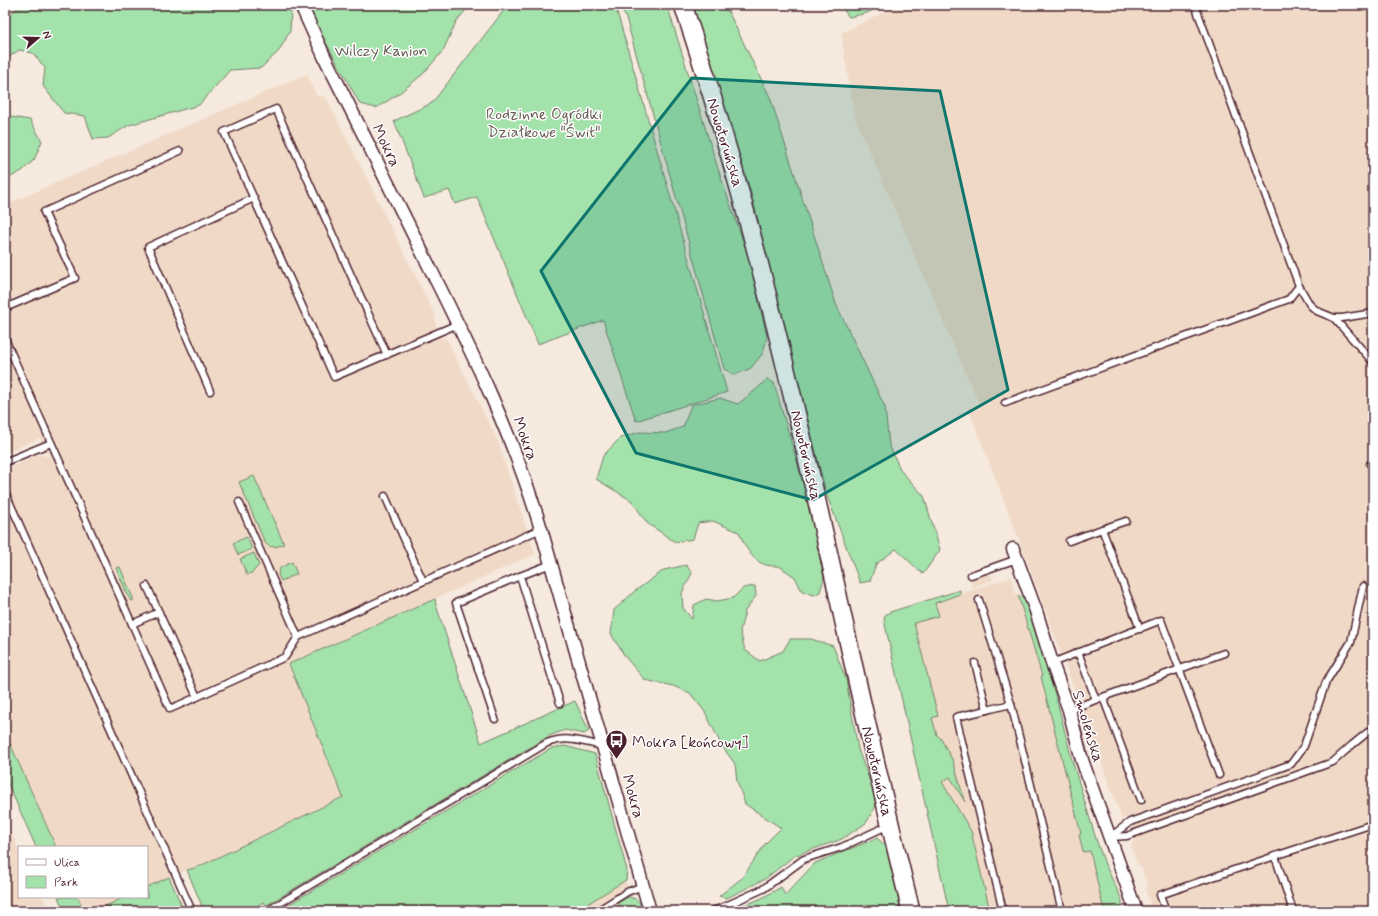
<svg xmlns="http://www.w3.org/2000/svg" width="1378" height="916" font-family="Mynerve,sans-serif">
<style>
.built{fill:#f0dac7}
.green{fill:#a3e2aa;stroke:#76806a}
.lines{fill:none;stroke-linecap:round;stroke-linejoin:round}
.service-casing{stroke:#4a1f2b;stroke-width:9}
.minor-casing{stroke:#4a1f2b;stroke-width:15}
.secondary-casing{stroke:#4a1f2b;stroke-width:20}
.service{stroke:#fff;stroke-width:6}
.minor{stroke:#fff;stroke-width:12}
.secondary{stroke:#fff;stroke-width:17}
.marked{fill:#0f766e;fill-opacity:0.2;stroke:#0f766e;stroke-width:3;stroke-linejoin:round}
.labels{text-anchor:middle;stroke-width:3;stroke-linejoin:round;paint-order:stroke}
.park-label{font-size:16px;fill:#655a51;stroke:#fff}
.street-label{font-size:16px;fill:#4a1f2b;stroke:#fff}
.poi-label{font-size:16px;fill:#4a1f2b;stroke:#fff;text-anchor:start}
</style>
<rect width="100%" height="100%" fill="#f6e9de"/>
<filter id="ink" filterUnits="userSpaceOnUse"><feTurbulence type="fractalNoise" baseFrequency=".025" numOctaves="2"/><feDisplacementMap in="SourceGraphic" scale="8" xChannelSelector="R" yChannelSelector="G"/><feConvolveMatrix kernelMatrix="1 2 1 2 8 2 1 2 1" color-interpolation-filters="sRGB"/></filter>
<g filter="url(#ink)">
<g class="built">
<polygon points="899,5 1373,5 1373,911 1152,911 1145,888 1148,887 1141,867 1139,867 1131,847 1134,840 1126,818 1122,819 1020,542 968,408 979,404 854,116 841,33"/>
<polygon points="307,74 316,95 326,97 436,317 435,323 443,339 446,338 497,439 535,554 289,664 343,797 198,867 187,870 147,887 147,847 56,847 5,732 5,469 40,454 49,457 40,438 5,453 5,205"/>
<polygon points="987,565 993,580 973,587 968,572"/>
<polygon points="1011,577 1016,595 1018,595 1042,676 1041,677 1052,718 1092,846 1108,911 953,911 890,618"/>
<polygon points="5,820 19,849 19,897 43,897 49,911 5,911"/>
<polygon points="626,880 634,911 576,911"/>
<polygon points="78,897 125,897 95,911 84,911"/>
</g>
<g class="green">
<polygon points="21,5 288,5 291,11 290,31 279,51 261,68 230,70 199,105 129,125 108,138 93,139 85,116 64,113 43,86 45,68 33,53 19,50 5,60 5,19"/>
<polygon points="305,5 470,5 456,22 443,51 423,74 397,95 376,108 360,104"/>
<polygon points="508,5 615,5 727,392 636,421 603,320 538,344 477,197 455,204 449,190 424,198 394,121 432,103"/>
<polygon points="619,5 667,5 719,172 749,258 767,337 763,353 751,368 735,375 724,369 626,18"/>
<polygon points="692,5 725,5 770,97 836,304 885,407 889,445 901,471 924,496 940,550 923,574 896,549 876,564 870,581 860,583 826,493 752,196"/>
<polygon points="840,5 882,5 867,13 849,17"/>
<polygon points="5,116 30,120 42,141 34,160 22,171 5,180"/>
<path d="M 767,379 L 774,383 L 809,503 L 824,578 L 820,592 L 814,595 L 802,591 L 795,577 L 779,566 C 755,568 747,551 739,532 L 713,521 L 698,523 L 693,539 L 675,542 L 647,523 L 632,501 L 596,479 L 603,456 L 620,438 L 640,432 L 665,433 L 683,427 L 691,405 L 720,398 L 738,404 L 758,388 Z"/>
<path d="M 254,476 L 284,544 C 276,547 271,549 265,543 L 239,482 Z"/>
<polygon points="247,537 252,549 238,555 233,543"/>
<polygon points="254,553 259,565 253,572 247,575 240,559"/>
<polygon points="292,562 297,574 281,581 278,574 280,568"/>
<polygon points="686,565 692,573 682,593 683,608 692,619 694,605 706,599 717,601 733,598 743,588 755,586 756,596 745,611 740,631 745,650 760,661 783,651 790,639 811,639 833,646 846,679 858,749 870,782 877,804 866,823 842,839 794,856 765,879 727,898 719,896 742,878 765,844 781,828 745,804 737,781 735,764 722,746 705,712 690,693 673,686 645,680 626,658 611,634 614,610 635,591 664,570"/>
<polygon points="120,567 133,598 133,601 130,600 116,568"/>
<polygon points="960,590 960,594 935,603 939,616 914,623 938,716 932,718 937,735 941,739 953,761 965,802 950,777 942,782 971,831 990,911 949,911 884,620 885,615 890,612"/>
<polygon points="1018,595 1026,600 1057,701 1072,760 1097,842 1105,864 1122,900 1122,906 1118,911 1104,911 1090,851 1083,852 1079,835 1081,834 1041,677 1042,676"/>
<polygon points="435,599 436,605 481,743 575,701 589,731 584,734 565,730 549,736 267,905 263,902 249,911 204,911 187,870 198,867 343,797 289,664"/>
<polygon points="5,732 56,847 36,847 5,777"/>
<polygon points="565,746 595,754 627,870 626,880 576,911 278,911 552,748"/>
<polygon points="877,838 888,848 901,911 731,911 762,898 781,887 785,895 815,863"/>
<polygon points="169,877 184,911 95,911 125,897 147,897 147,887"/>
<polygon points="58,897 78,897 84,911 64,911"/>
<path d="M 628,897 C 634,898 638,899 641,905 L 638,906 L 640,911 L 622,911 L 618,903 Z"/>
</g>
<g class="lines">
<defs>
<g id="service">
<polyline points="1299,286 1310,305 1317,311 1334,318 1373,362"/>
<polyline points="5,308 75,278 44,212 180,151"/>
<polyline points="1334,318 1342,318 1373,313"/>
<polyline points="5,339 170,709 197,697"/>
<polyline points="387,355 276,109 224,132 334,377 458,324"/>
<polyline points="210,391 148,247 254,198"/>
<polyline points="1005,403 1289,299 1299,286 1195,5"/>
<polyline points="5,462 51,443"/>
<polyline points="1370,464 1373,463"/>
<polyline points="5,492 192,911"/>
<polyline points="385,496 423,581"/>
<polyline points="239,502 298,637 541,529"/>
<polyline points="1102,529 1126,521"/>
<polyline points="1069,541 1102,529 1140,629"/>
<polyline points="551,564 520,576 560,703"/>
<polyline points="971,575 1017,559"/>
<polyline points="147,586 197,697 285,657 298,637"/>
<polyline points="979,600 1011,704 1062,911"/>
<polyline points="132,624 159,612"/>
<polyline points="1078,652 1096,700"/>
<polyline points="975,663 987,710 1011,704"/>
<polyline points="1052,663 1161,620 1219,775"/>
<polyline points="987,710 956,717 1003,911"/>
<polyline points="1069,710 1098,699"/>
<polyline points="495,719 456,603 520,576"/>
<polyline points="1141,800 1103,697 1224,653"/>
<polyline points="1110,837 1130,822 1291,764 1304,746 1326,682 1351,642 1363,586"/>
<polyline points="1110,837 1127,836 1333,762 1352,745 1373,728"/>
<polyline points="1275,856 1373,824"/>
<path d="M 267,911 L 547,743 C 568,735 582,742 603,746"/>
<polyline points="597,911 627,892 643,886"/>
<polyline points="714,911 763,889 804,859 842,847 889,825"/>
<polyline points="1166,911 1160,895 1275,856 1293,911"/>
<polyline points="1371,911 1373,910"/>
</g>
<g id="minor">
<path d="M 301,5 L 324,56 C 360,127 395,198 431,270 C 473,354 514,438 541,529 L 650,911"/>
<polyline points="1013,549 1036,611 1052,663 1069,710 1082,760 1136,911"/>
</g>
<path id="secondary" d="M 683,5 C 751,208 799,418 845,627 C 866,722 888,817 911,911"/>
</defs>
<use href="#service" class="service-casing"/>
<use href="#minor" class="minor-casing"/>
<use href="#secondary" class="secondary-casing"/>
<use href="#service" class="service"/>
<use href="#minor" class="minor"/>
<use href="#secondary" class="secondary"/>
</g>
</g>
<path class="marked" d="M 692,78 L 940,91 L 1008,390 L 813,500 L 636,453 L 541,271 Z"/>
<defs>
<symbol id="bus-pin" viewBox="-11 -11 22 30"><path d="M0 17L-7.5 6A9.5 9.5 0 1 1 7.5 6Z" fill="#4a1f2b" stroke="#fff"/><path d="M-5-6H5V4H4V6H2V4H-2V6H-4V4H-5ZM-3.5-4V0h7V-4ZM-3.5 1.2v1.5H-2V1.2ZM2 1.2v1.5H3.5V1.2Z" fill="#fff"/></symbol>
</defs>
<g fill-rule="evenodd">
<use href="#bus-pin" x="604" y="728" width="25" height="34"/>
</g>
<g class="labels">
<g class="park-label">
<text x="381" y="56">Wilczy Kanion</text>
<text x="544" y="119">Rodzinne Ogródki<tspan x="544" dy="18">Działkowe "Świt"</tspan></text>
</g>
<g class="street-label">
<text transform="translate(726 142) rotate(73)" y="6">Nowotoruńska</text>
<text transform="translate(387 145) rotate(64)" y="6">Mokra</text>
<text transform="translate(526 438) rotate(69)" y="6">Mokra</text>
<text transform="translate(807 455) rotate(77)" y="6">Nowotoruńska</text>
<text transform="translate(1089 726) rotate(73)" y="6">Smoleńska</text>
<text transform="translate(878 771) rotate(77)" y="6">Nowotoruńska</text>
<text transform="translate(634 796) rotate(74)" y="6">Mokra</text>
</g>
<g class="poi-label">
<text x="632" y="747">Mokra [końcowy]</text>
</g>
</g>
<rect width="1378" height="916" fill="none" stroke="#fff" stroke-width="20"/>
<rect x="10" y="10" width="1358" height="896" fill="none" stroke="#4a1f2b" stroke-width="1.5" filter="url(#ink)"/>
<rect x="18" y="846" width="130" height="52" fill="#ffffff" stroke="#b7a5aa"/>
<rect x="26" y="859" width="20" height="6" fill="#ffffff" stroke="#b7a5aa"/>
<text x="54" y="866" font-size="12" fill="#4a1f2b">Ulica</text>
<rect x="26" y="876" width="20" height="12" fill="#a3e2aa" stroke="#b7a5aa"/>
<text x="54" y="886" font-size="12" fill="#4a1f2b">Park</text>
<g transform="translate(38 38) rotate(70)" stroke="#ffffff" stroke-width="3" paint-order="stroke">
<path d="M0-3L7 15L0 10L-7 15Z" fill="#4a1f2b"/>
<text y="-6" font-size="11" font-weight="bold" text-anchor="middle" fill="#4a1f2b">N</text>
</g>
</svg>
